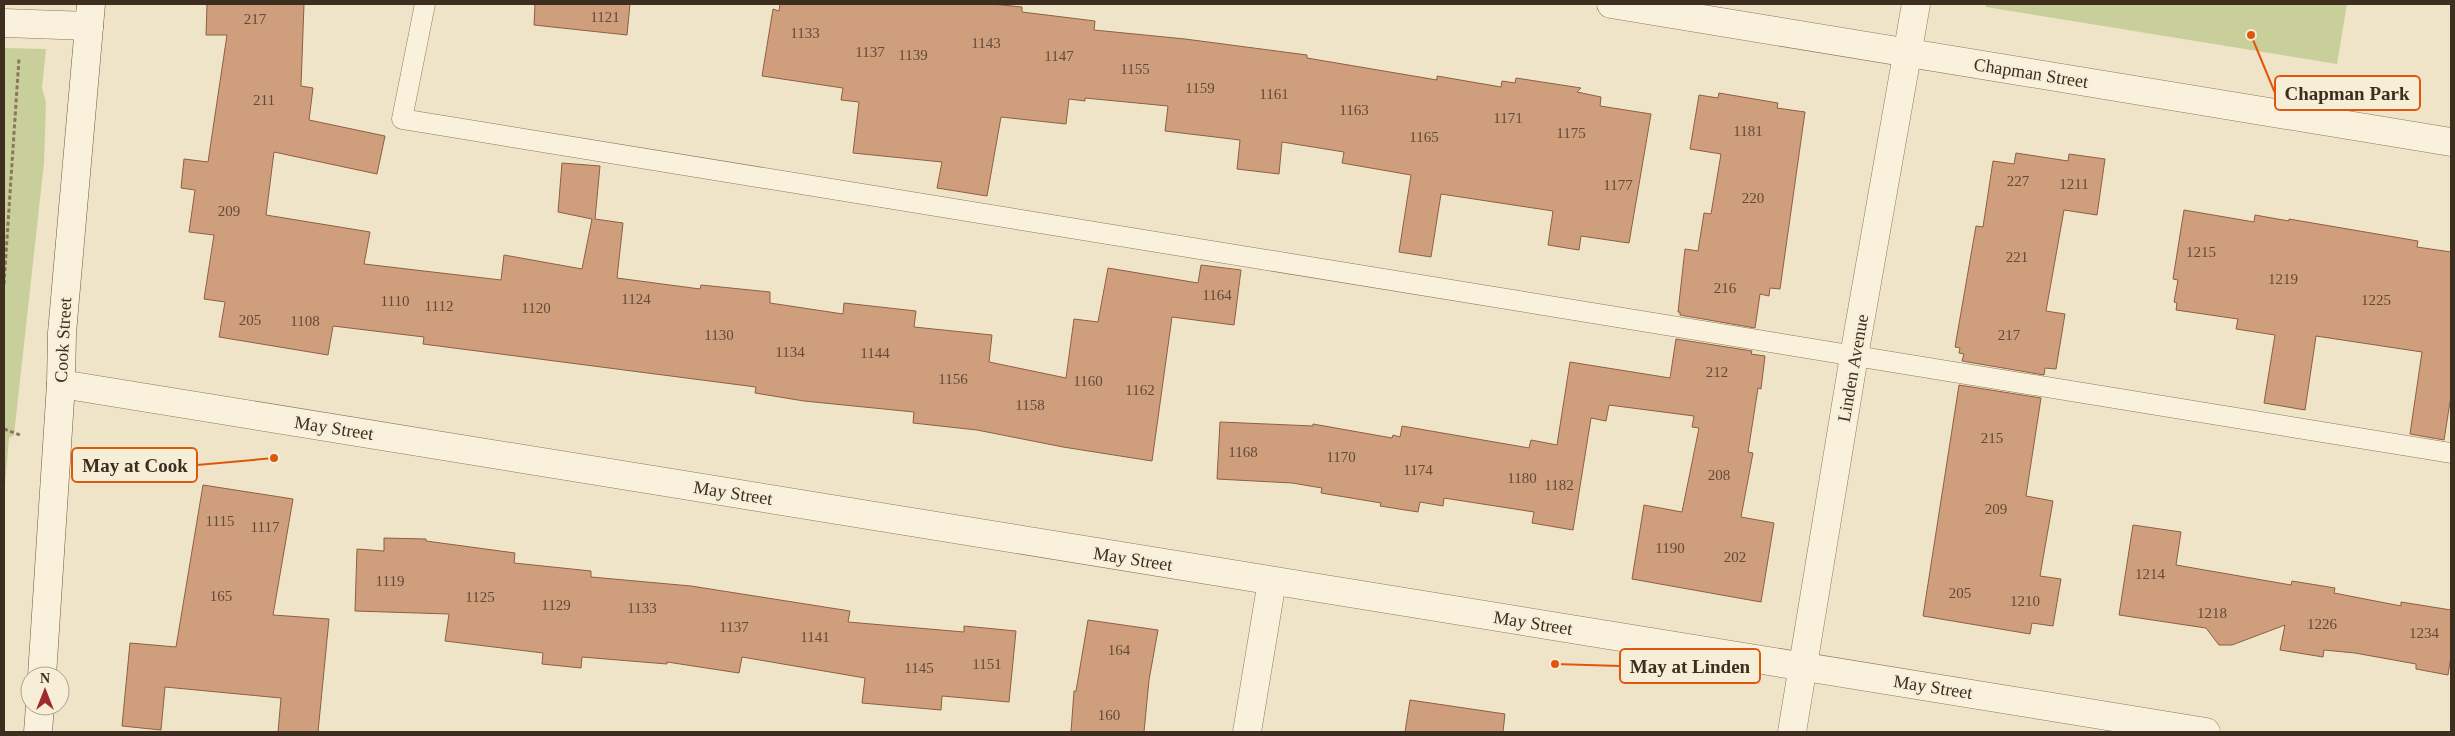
<svg xmlns="http://www.w3.org/2000/svg" width="2455" height="736" font-family="Georgia,serif">
<style>
.green{fill:#c9cf9b}
.building{fill:#cf9f7d;stroke:#8d5f41}
.lines{fill:none;stroke-linecap:round;stroke-linejoin:round}
.service-casing{stroke:#8d765c;stroke-width:21}
.minor-casing{stroke:#8d765c;stroke-width:29}
.secondary-casing{stroke:#6f573f;stroke-width:29}
.path{stroke:#8d765c;stroke-width:3;stroke-dasharray:4 2.5;stroke-linecap:butt}
.service{stroke:#faf1dc;stroke-width:20}
.minor{stroke:#faf1dc;stroke-width:28}
.secondary{stroke:#faf1dc;stroke-width:28}
.labels{text-anchor:middle;stroke-width:4.5;stroke-linejoin:round;paint-order:stroke}
.number-label{font-size:15px;fill:#624a37}
.street-label{font-size:18px;fill:#3d2e20;stroke:#f7eed8}
.leader{fill:none;stroke:#df570d;stroke-width:2}
.callout-dot{fill:#df570d;stroke:#f7eed8;stroke-width:2}
.callout{fill:#f7eed8;stroke:#df570d;stroke-width:2}
.callout-label{font-size:19px;text-anchor:middle;font-weight:bold;fill:#3d2e20}
</style>
<rect width="100%" height="100%" fill="#f0e4c8"/>
<g class="green">
<polygon points="1986,4 2347,4 2337,64 1986,7"/>
<polygon points="4,48 46,49 42,88 46,102 44,163 14,435 9,438 4,498"/>
</g>
<g class="building">
<polygon points="207,4 304,4 301,86 313,88 309,120 385,136 377,174 274,152 266,215 370,232 364,264 501,280 504,255 582,269 592,219 558,212 562,163 600,166 595,219 623,223 617,278 700,289 701,285 770,292 770,303 843,314 844,303 916,311 914,327 992,335 989,362 1066,378 1074,319 1098,322 1108,268 1198,283 1201,265 1241,270 1234,325 1172,317 1152,461 1063,447 977,430 913,423 914,412 804,401 755,393 756,387 423,344 424,337 333,326 328,355 219,337 225,302 204,299 214,235 189,232 195,190 181,188 184,159 208,162 227,35 206,35"/>
<polygon points="535,4 630,4 627,35 534,25"/>
<polygon points="780,4 992,4 1022,7 1022,12 1095,21 1094,30 1185,39 1307,55 1307,58 1437,80 1437,76 1501,87 1502,81 1515,83 1516,78 1581,88 1577,92 1601,97 1600,106 1651,114 1629,243 1581,236 1579,250 1548,245 1553,211 1441,194 1431,257 1399,252 1411,175 1342,163 1344,152 1282,142 1279,174 1237,169 1240,140 1165,131 1168,106 1085,98 1085,101 1069,99 1066,124 1001,117 987,196 937,188 942,162 853,153 859,102 841,100 843,88 762,76 773,9 779,11"/>
<polygon points="1719,93 1778,103 1777,108 1805,112 1780,289 1770,288 1769,296 1760,294 1755,328 1680,315 1680,312 1678,312 1685,249 1698,251 1704,213 1711,214 1721,154 1690,149 1699,95 1718,98"/>
<polygon points="2016,153 2068,161 2069,154 2105,159 2097,215 2064,210 2046,311 2065,314 2056,369 2045,368 2044,375 1962,361 1964,354 1959,353 1960,348 1955,347 1976,226 1983,227 1993,161 2014,164"/>
<polygon points="2184,210 2254,222 2255,215 2289,221 2289,219 2418,241 2417,247 2451,252 2451,396 2444,440 2410,434 2422,352 2316,336 2305,410 2264,403 2275,335 2236,329 2238,319 2176,310 2177,303 2174,302 2178,280 2173,279"/>
<polygon points="1676,339 1752,351 1751,354 1765,356 1761,389 1758,388 1748,452 1753,453 1741,517 1774,523 1761,602 1632,579 1644,505 1682,512 1699,428 1692,427 1694,416 1609,405 1606,421 1591,418 1573,530 1532,523 1534,512 1444,498 1443,506 1420,502 1418,512 1380,506 1381,503 1321,493 1322,488 1292,483 1217,479 1220,422 1313,426 1313,424 1392,438 1393,435 1400,437 1402,426 1529,448 1531,440 1557,445 1570,362 1670,378"/>
<polygon points="1959,385 2041,398 2026,496 2053,501 2040,576 2061,579 2053,626 2032,623 2030,634 1923,616"/>
<polygon points="203,485 293,499 273,615 329,619 318,732 278,732 281,698 165,687 161,730 122,726 130,643 176,647"/>
<polygon points="2133,525 2181,532 2176,565 2291,585 2292,581 2335,588 2334,593 2401,606 2401,602 2451,610 2451,656 2448,675 2416,669 2416,664 2355,653 2324,650 2323,657 2280,650 2285,625 2232,645 2219,645 2206,628 2119,615"/>
<polygon points="384,538 426,539 426,541 515,553 514,563 591,571 591,577 691,586 850,611 848,622 964,632 964,626 1016,631 1009,702 942,696 941,710 862,703 865,678 742,657 739,673 667,662 667,664 582,657 581,668 542,664 543,653 445,641 449,614 355,611 357,549 384,551"/>
<polygon points="1088,620 1158,630 1149,680 1144,732 1071,732 1074,691 1076,691"/>
<polygon points="1410,700 1505,714 1503,732 1405,732"/>
</g>
<g class="lines">
<defs>
<polyline id="service" points="425,4 402,119 2451,453"/>
<g id="minor">
<polyline points="1611,4 2451,142"/>
<polyline points="4,23 89,26"/>
<polyline points="61,384 2206,732"/>
<polyline points="1247,732 1272,581"/>
<polyline points="1792,732 1854,356 1916,4"/>
</g>
<g id="secondary">
<polyline points="42,676 61,384 62,333 91,4"/>
<polyline points="38,732 40,706"/>
</g>
</defs>
<use href="#service" class="service-casing"/>
<use href="#minor" class="minor-casing"/>
<use href="#secondary" class="secondary-casing"/>
<g class="path">
<polyline points="4,284 19,58"/>
<polyline points="4,429 20,435"/>
</g>
<use href="#service" class="service"/>
<use href="#minor" class="minor"/>
<use href="#secondary" class="secondary"/>
</g>
<g class="labels">
<g class="number-label">
<text x="605" y="22">1121</text>
<text x="255" y="24">217</text>
<text x="805" y="38">1133</text>
<text x="986" y="48">1143</text>
<text x="870" y="57">1137</text>
<text x="913" y="60">1139</text>
<text x="1059" y="61">1147</text>
<text x="1135" y="74">1155</text>
<text x="1200" y="93">1159</text>
<text x="1274" y="99">1161</text>
<text x="264" y="105">211</text>
<text x="1354" y="115">1163</text>
<text x="1508" y="123">1171</text>
<text x="1748" y="136">1181</text>
<text x="1571" y="138">1175</text>
<text x="1424" y="142">1165</text>
<text x="2018" y="186">227</text>
<text x="2074" y="189">1211</text>
<text x="1618" y="190">1177</text>
<text x="1753" y="203">220</text>
<text x="229" y="216">209</text>
<text x="2201" y="257">1215</text>
<text x="2017" y="262">221</text>
<text x="2283" y="284">1219</text>
<text x="1725" y="293">216</text>
<text x="1217" y="300">1164</text>
<text x="636" y="304">1124</text>
<text x="2376" y="305">1225</text>
<text x="395" y="306">1110</text>
<text x="439" y="311">1112</text>
<text x="536" y="313">1120</text>
<text x="250" y="325">205</text>
<text x="305" y="326">1108</text>
<text x="719" y="340">1130</text>
<text x="2009" y="340">217</text>
<text x="790" y="357">1134</text>
<text x="875" y="358">1144</text>
<text x="1717" y="377">212</text>
<text x="953" y="384">1156</text>
<text x="1088" y="386">1160</text>
<text x="1140" y="395">1162</text>
<text x="1030" y="410">1158</text>
<text x="1992" y="443">215</text>
<text x="1243" y="457">1168</text>
<text x="1341" y="462">1170</text>
<text x="1418" y="475">1174</text>
<text x="1719" y="480">208</text>
<text x="1522" y="483">1180</text>
<text x="1559" y="490">1182</text>
<text x="1996" y="514">209</text>
<text x="220" y="526">1115</text>
<text x="265" y="532">1117</text>
<text x="1670" y="553">1190</text>
<text x="1735" y="562">202</text>
<text x="2150" y="579">1214</text>
<text x="390" y="586">1119</text>
<text x="1960" y="598">205</text>
<text x="221" y="601">165</text>
<text x="480" y="602">1125</text>
<text x="2025" y="606">1210</text>
<text x="556" y="610">1129</text>
<text x="642" y="613">1133</text>
<text x="2212" y="618">1218</text>
<text x="2322" y="629">1226</text>
<text x="734" y="632">1137</text>
<text x="2424" y="638">1234</text>
<text x="815" y="642">1141</text>
<text x="1119" y="655">164</text>
<text x="987" y="669">1151</text>
<text x="919" y="673">1145</text>
<text x="1109" y="720">160</text>
</g>
<g class="street-label">
<text transform="translate(2031 73) rotate(9)" y="6">Chapman Street</text>
<text transform="translate(63 340) rotate(-87)" y="6">Cook Street</text>
<text transform="translate(1853 368) rotate(-80)" y="6">Linden Avenue</text>
<text transform="translate(334 428) rotate(9)" y="6">May Street</text>
<text transform="translate(733 493) rotate(9)" y="6">May Street</text>
<text transform="translate(1133 559) rotate(9)" y="6">May Street</text>
<text transform="translate(1533 623) rotate(9)" y="6">May Street</text>
<text transform="translate(1933 687) rotate(9)" y="6">May Street</text>
</g>
</g>
<path class="leader" d="M2251 35L2275 93M274 458L197 465M1555 664L1620 666"/>
<g class="callout-dot">
<circle cx="2251" cy="35" r="5"/>
<circle cx="274" cy="458" r="5"/>
<circle cx="1555" cy="664" r="5"/>
</g>
<g class="callout">
<rect x="2275" y="76" width="145" height="34" rx="5"/>
<rect x="72" y="448" width="125" height="34" rx="5"/>
<rect x="1620" y="649" width="140" height="34" rx="5"/>
</g>
<g class="callout-label">
<text x="2347" y="100">Chapman Park</text>
<text x="135" y="472">May at Cook</text>
<text x="1690" y="673">May at Linden</text>
</g>
<rect width="2455" height="736" fill="none" stroke="#3d2e20" stroke-width="10"/>
<g transform="translate(45 691)"><circle r="24" fill="#f7eed8" stroke="#ada18e"/>
<path d="M0-4L9 19L0 12L-9 19Z" fill="#9e2a2b"/>
<text y="-8" font-size="14" font-weight="bold" text-anchor="middle" fill="#3d2e20">N</text>
</g>
</svg>
